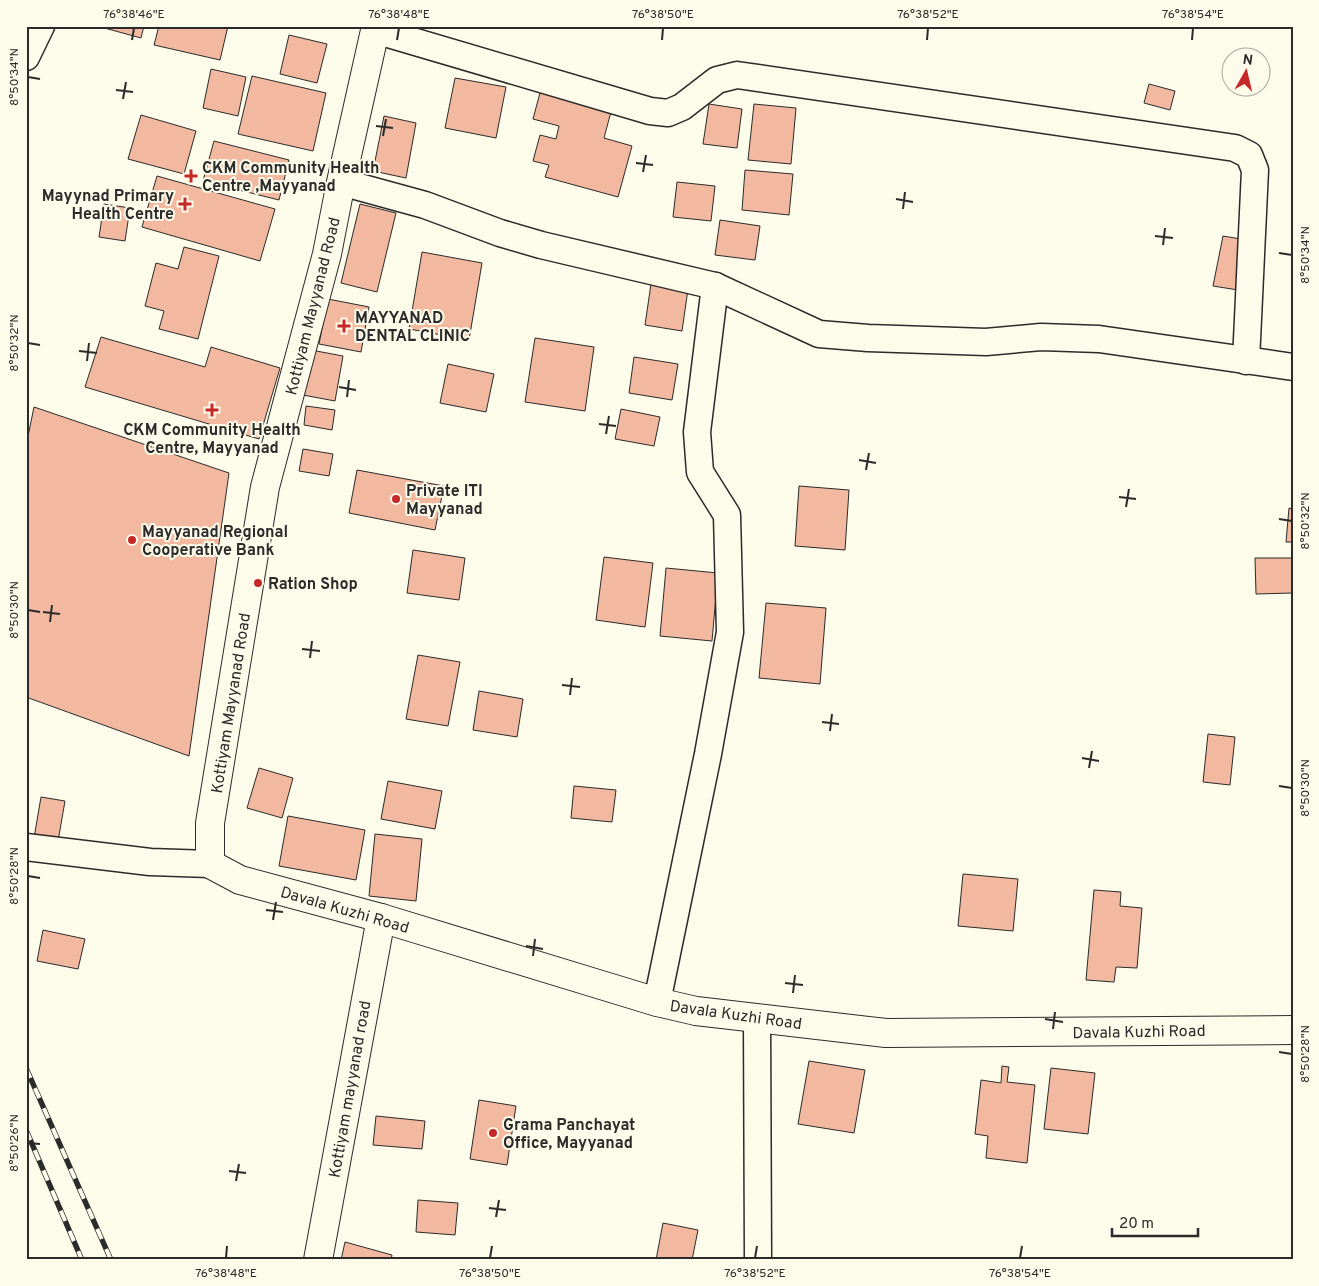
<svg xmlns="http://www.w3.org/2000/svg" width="1319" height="1286" font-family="Overpass,sans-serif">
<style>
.building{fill:#f2b8a0;stroke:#2b2b2b}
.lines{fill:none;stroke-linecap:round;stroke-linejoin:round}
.street-casing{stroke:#2b2b2b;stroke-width:29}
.secondary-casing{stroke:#2b2b2b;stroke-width:30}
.street{stroke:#fdfbea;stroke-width:26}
.secondary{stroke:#fdfbea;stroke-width:28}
.rail-casing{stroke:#2b2b2b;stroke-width:5.5}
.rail{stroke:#fdfbea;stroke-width:4;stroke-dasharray:11;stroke-linecap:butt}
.ticks{fill:none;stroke:#2b2b2b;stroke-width:2}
.poi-dot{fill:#c62828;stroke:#fdfbea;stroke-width:2}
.labels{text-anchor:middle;stroke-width:4;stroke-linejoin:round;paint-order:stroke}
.poi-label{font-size:16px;font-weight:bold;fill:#2b2b2b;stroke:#fdfbea;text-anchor:start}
.street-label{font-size:16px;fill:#2b2b2b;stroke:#fdfbea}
.neatline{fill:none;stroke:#2b2b2b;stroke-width:2}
.ticks-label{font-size:12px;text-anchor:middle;fill:#2b2b2b}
</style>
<rect width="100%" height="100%" fill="#fdfbea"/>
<g class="building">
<polygon points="97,26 144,26 141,38"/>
<polygon points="159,26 228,26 220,60 154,45"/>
<polygon points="289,35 327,44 317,83 280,74"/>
<polygon points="211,69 246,77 238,116 203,108"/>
<polygon points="252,76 326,93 313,151 238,134"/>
<polygon points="455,78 506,87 496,138 445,128"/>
<polygon points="1149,84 1175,91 1170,110 1144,103"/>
<polygon points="541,89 612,108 604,138 632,146 618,197 545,177 549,165 533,161 540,135 556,139 559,126 533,119"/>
<polygon points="709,104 742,109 737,148 703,144"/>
<polygon points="754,104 796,108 791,164 748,160"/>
<polygon points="141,115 196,131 184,174 128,159"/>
<polygon points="384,116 416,123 406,178 373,171"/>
<polygon points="214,141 289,160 279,200 203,181"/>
<polygon points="745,170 793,174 789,215 742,210"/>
<polygon points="157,176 275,209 260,261 142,227"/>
<polygon points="677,182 715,186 711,221 673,217"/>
<polygon points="104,204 130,208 125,241 99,237"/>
<polygon points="360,204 396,213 377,292 341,283"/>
<polygon points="720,220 760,226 755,260 715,255"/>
<polygon points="1223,236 1247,240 1238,290 1213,286"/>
<polygon points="184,247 219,256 198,339 159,329 164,311 145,306 156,263 178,269"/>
<polygon points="422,252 482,263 469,340 409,329"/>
<polygon points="651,284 688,289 682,331 645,325"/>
<polygon points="328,299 369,307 361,352 319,344"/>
<polygon points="101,337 205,367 211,347 280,368 259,439 85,387"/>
<polygon points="535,338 594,347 585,411 525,402"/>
<polygon points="311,350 343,356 335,401 303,395"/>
<polygon points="634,357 678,364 672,400 629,393"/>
<polygon points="448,364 494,374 486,412 440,403"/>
<polygon points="306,406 335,410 332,430 304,425"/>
<polygon points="34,407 229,473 189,756 26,697 26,446"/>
<polygon points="621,409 660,417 654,446 615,439"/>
<polygon points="303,449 333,454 329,476 299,471"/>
<polygon points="357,470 444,486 435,530 349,513"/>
<polygon points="799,486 849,490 845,550 795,546"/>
<polygon points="1289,508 1293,509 1293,542 1286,542"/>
<polygon points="413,550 465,558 459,600 407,593"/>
<polygon points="604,557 653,563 645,627 596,620"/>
<polygon points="1255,558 1293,558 1293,593 1256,594"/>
<polygon points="666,568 718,573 712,641 660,636"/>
<polygon points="766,603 826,608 820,684 759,678"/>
<polygon points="418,655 460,662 448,726 406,719"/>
<polygon points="479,691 523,699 517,737 473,730"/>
<polygon points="1208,734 1235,737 1230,785 1203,782"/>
<polygon points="259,768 293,778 282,818 247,808"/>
<polygon points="388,781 442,791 435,829 381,819"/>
<polygon points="574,786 616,790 612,822 571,818"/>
<polygon points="41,797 65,801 57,847 33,844"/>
<polygon points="288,816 365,830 356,880 279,866"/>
<polygon points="375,834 422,839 416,901 369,896"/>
<polygon points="963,874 1018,879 1013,931 958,926"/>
<polygon points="1094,890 1121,892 1120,906 1142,908 1137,968 1116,967 1114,982 1086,980"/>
<polygon points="43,930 85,939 78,969 37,961"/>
<polygon points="809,1061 865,1070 854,1133 798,1124"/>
<polygon points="1002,1066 1009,1067 1007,1082 1035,1085 1027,1163 986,1158 988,1136 975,1134 981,1080 1001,1083"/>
<polygon points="1051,1068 1095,1073 1088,1134 1044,1129"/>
<polygon points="479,1100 516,1106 507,1165 470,1159"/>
<polygon points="376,1116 425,1121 422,1149 373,1145"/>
<polygon points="418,1200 458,1203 455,1235 416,1232"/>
<polygon points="663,1223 698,1230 692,1260 656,1260"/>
<polygon points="345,1242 392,1255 391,1260 341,1260"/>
</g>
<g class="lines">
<defs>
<g id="street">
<polyline points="375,30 650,111 668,113 682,107 717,80 737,75 1235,148 1249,155 1255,170 1246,361"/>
<polyline points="26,57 41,26"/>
<polyline points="341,182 425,205 500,233 541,245 715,286 819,334 868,338 986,342 1041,337 1099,339 1293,367"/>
<polyline points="26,847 150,862 210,864"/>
<polyline points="657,1002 708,754 730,632 727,515 700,472 697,432 715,286"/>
<polyline points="757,1018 758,1260"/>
</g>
<g id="secondary">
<polyline points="376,26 341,182 327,254 265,487 210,823 210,864 240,880 381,918 657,1002 696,1011 886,1033 1293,1030"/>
<polyline points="318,1260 381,918"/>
</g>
</defs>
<use href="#street" class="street-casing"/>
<use href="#secondary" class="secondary-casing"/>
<use href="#street" class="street"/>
<use href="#secondary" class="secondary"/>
<defs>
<g id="rail">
<polyline points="26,1068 111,1260"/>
<polyline points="26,1130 82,1260"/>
</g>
</defs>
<use href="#rail" class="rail-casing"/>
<use href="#rail" class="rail"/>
</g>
<path class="ticks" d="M 132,40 L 134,28M 397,40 L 399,28M 662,40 L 663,28M 927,40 L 928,28M 1192,40 L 1193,28M 28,77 L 40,79M 116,90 L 133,92M 123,99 L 126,82M 376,126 L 393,128M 383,136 L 386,119M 636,163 L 653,165M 643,172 L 646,155M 896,199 L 913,202M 903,209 L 905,192M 1155,236 L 1173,238M 1163,245 L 1165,228M 1279,253 L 1292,255M 28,343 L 40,345M 79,351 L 97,353M 87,361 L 89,343M 339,387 L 356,390M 347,397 L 349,380M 599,424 L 616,426M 606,434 L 609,416M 859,460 L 876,463M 866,470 L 869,453M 1119,497 L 1136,499M 1126,507 L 1129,489M 1279,519 L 1292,521M 28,610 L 40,612M 43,612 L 60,614M 50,622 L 52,605M 302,649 L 320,651M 310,658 L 312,641M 562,685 L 580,687M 570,695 L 572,678M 822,722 L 839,724M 830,731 L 832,714M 1082,758 L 1099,761M 1089,768 L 1092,751M 1279,786 L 1292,788M 28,876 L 40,878M 266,910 L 283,912M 273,920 L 276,902M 526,946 L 543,949M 533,956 L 535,939M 785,983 L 803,985M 793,993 L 795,975M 1045,1019 L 1063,1022M 1053,1029 L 1055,1012M 1279,1052 L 1292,1054M 28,1143 L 40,1144M 229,1171 L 246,1173M 236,1181 L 239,1164M 489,1208 L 506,1210M 496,1217 L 499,1200M 226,1258 L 227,1246M 490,1258 L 492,1246M 755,1258 L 757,1246M 1020,1258 L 1022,1246"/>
<g class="poi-dot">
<path d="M188.5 168.5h5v5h5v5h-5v5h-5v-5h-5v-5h5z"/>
<path d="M182.5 196.5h5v5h5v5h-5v5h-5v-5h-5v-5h5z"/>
<path d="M341.5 318.5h5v5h5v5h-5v5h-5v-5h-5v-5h5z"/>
<path d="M209.5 402.5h5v5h5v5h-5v5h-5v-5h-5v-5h5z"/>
<circle cx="396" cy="499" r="5"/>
<circle cx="132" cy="540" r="5"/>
<circle cx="258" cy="583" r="5"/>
<circle cx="493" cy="1133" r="5"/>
</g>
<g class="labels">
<g class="poi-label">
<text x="202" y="173">CKM Community Health<tspan x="202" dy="18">Centre ,Mayyanad</tspan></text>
<text x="174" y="201" text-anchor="end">Mayynad Primary<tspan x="174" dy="18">Health Centre</tspan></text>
<text x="355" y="323">MAYYANAD<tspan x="355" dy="18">DENTAL CLINIC</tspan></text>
<text x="212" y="435" text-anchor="middle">CKM Community Health<tspan x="212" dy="18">Centre, Mayyanad</tspan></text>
<text x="406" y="496">Private ITI<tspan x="406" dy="18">Mayyanad</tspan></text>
<text x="142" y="537">Mayyanad Regional<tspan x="142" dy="18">Cooperative Bank</tspan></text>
<text x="268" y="589">Ration Shop</text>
<text x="503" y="1130">Grama Panchayat<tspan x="503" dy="18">Office, Mayyanad</tspan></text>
</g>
<g class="street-label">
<text transform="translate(312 306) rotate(-76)" y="6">Kottiyam Mayyanad Road</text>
<text transform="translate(230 703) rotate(-81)" y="6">Kottiyam Mayyanad Road</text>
<text transform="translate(345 909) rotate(16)" y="6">Davala Kuzhi Road</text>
<text transform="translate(736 1014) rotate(8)" y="6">Davala Kuzhi Road</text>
<text transform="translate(1139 1031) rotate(-1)" y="6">Davala Kuzhi Road</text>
<text transform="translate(349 1089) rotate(-80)" y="6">Kottiyam mayyanad road</text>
</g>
</g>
<rect width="1319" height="1286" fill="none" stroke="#fdfbea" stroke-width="55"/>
<g transform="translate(1246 72) rotate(8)"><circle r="24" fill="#fdfbea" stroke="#a9a89e"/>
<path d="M0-4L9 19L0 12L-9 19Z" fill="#c62828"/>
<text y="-8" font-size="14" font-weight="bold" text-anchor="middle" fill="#2b2b2b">N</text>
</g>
<path d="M1112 1228v8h86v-8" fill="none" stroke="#2b2b2b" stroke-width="2.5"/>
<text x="1119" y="1228" font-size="15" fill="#2b2b2b" stroke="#fdfbea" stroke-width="4" paint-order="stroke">20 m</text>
<rect x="28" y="28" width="1264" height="1230" class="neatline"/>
<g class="ticks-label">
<text x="134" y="18">76°38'46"E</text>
<text x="399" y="18">76°38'48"E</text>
<text x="663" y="18">76°38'50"E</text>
<text x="928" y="18">76°38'52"E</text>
<text x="1193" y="18">76°38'54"E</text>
<text transform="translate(14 77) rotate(-90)" y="4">8°50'34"N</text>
<text transform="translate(1305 255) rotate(-90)" y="4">8°50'34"N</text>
<text transform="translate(14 343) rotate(-90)" y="4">8°50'32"N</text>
<text transform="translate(1305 521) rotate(-90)" y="4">8°50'32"N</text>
<text transform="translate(14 610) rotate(-90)" y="4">8°50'30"N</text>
<text transform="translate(1305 788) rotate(-90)" y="4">8°50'30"N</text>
<text transform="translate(14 876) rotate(-90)" y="4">8°50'28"N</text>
<text transform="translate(1305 1054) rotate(-90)" y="4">8°50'28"N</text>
<text transform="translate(14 1143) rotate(-90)" y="4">8°50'26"N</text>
<text x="226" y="1277">76°38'48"E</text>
<text x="490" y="1277">76°38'50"E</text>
<text x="755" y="1277">76°38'52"E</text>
<text x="1020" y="1277">76°38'54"E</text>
</g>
</svg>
